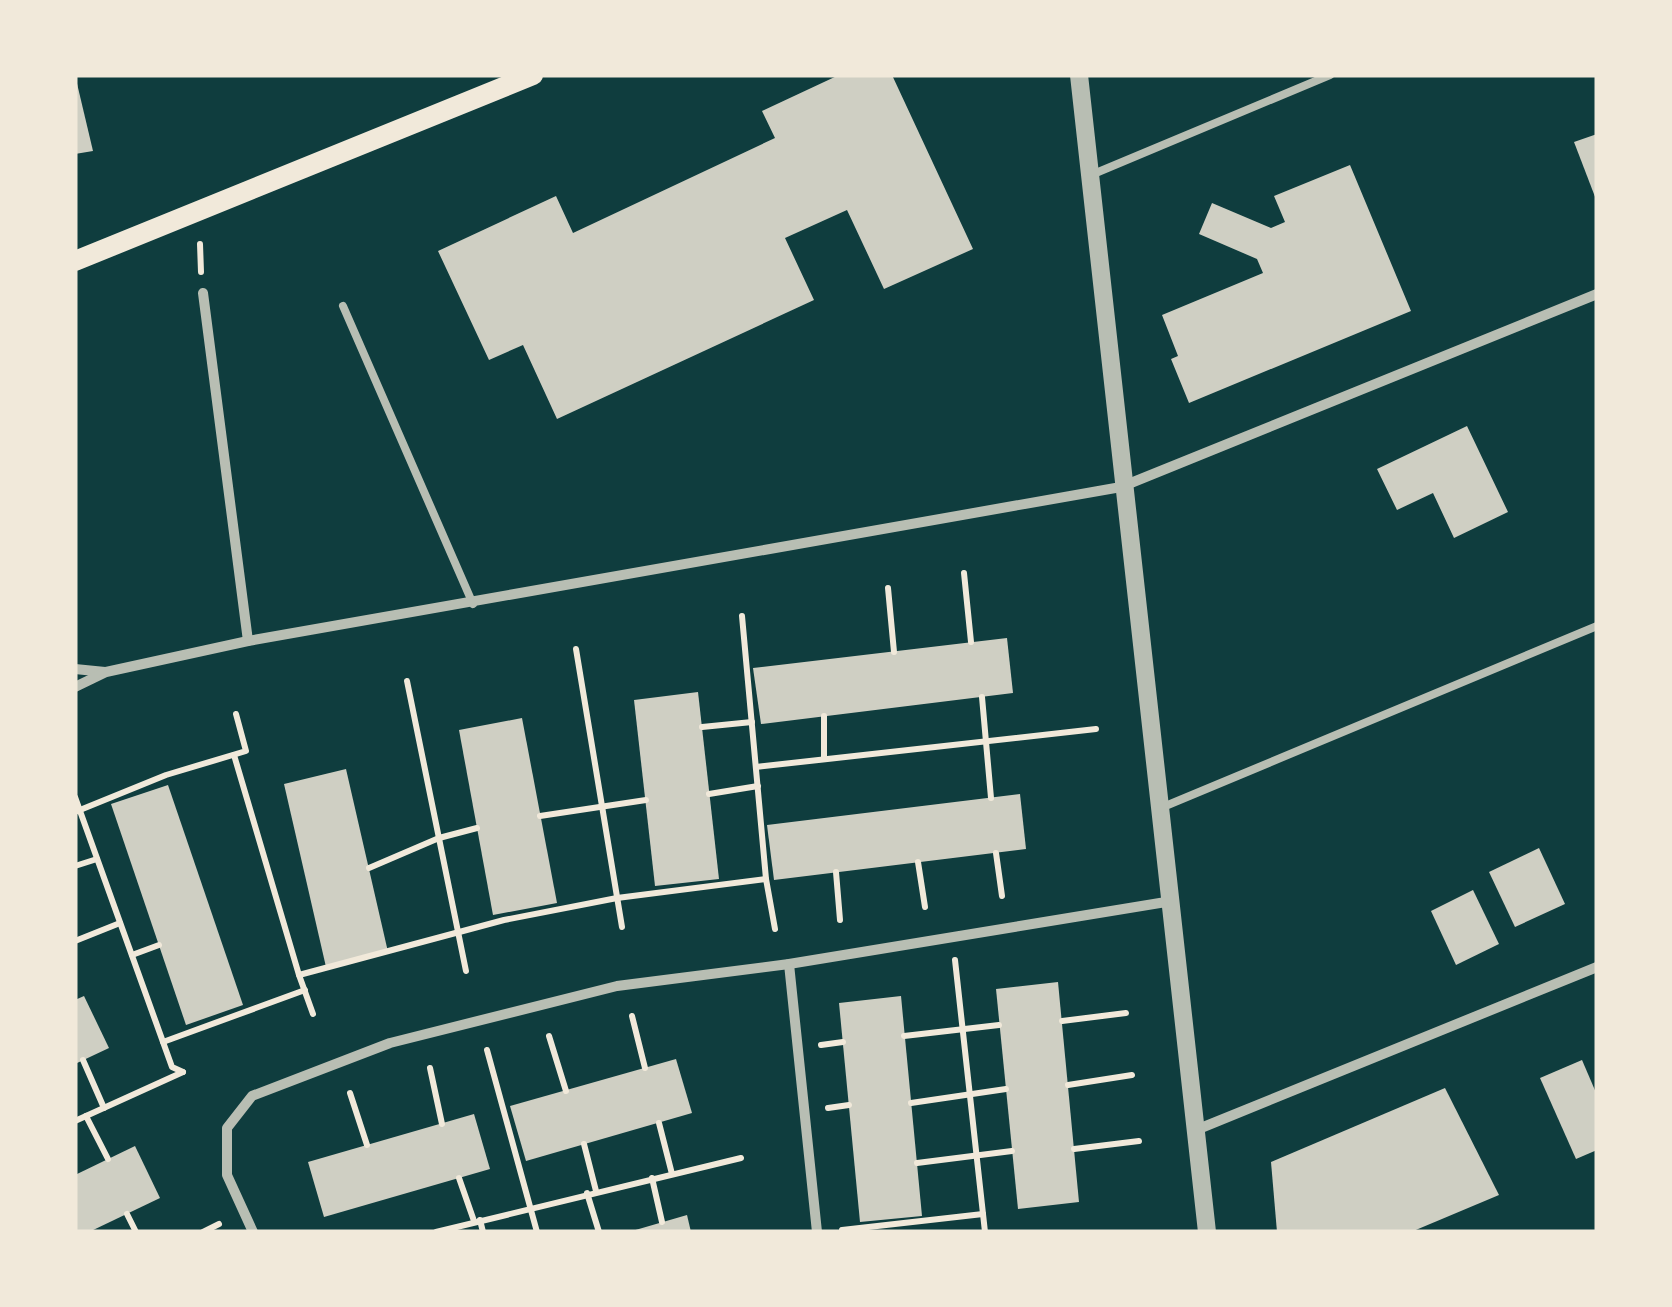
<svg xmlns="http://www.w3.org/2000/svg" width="1672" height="1307" font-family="'Times New Roman',serif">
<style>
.building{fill:#cfcfc3}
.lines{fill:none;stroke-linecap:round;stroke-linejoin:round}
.path{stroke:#f1e9da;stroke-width:6}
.service{stroke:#b8beb3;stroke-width:8}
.minor{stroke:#b8beb3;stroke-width:10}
.tertiary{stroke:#b8beb3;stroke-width:18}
.secondary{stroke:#f1e9da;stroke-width:20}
</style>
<rect width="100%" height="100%" fill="#0f3d3e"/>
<g class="building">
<polygon points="75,75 93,151 75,154"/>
<polygon points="839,75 892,75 973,249 884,289 847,210 785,238 814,300 557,419 523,345 489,360 438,251 556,196 573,233 775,138 762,111"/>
<polygon points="1597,134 1597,202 1574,142"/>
<polygon points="1350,165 1411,311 1189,403 1171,359 1178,356 1162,315 1263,273 1257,259 1199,234 1212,203 1271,228 1285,222 1274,196"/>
<polygon points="1467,426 1508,512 1454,538 1433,493 1397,510 1377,469"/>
<polygon points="1007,638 1013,693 761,724 753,668"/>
<polygon points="698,692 719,879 655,886 634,700"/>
<polygon points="522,718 557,903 493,915 459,730"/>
<polygon points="346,769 388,952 326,967 284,784"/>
<polygon points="168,785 243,1005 186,1025 111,804"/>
<polygon points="1020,794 1026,849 774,880 767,825"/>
<polygon points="1539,848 1565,904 1515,927 1489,872"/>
<polygon points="1473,890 1499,944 1456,965 1431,911"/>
<polygon points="1058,982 1079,1202 1018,1209 996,989"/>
<polygon points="84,996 109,1048 75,1064 75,1000"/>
<polygon points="901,996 922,1216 860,1222 839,1003"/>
<polygon points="676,1059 692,1113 526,1161 510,1106"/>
<polygon points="1582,1060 1597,1095 1597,1150 1576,1159 1540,1078"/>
<polygon points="1445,1088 1499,1195 1411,1232 1277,1232 1271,1162"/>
<polygon points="474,1114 490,1169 324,1217 308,1162"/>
<polygon points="135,1146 160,1198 89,1232 75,1232 75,1175"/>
<polygon points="687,1215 691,1232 632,1232 632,1231"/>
</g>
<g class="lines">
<g class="path">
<polyline points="200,244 201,272"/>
<polyline points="964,573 971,642"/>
<polyline points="888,588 894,652"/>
<polyline points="576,649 622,927"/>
<polyline points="407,681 466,971"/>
<polyline points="982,697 991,798"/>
<polyline points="824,716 824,759"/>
<polyline points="702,727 752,722"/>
<polyline points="234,755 299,975"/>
<polyline points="756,767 1096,729"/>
<polyline points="709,794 758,786"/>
<polyline points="75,797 172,1067 183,1072"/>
<polyline points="75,812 166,775 246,751 236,714"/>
<polyline points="540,816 646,800"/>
<polyline points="996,853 1002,896"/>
<polyline points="918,862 925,907"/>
<polyline points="75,866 97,859"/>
<polyline points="369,868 439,838 477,828"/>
<polyline points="836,872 840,920"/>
<polyline points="766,879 775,929"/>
<polyline points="75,941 120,923"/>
<polyline points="132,955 159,945"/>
<polyline points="955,960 985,1232"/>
<polyline points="313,1014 299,975 504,920 617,898 766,879 742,616"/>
<polyline points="632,1016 645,1068"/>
<polyline points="1062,1021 1126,1013"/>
<polyline points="549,1036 566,1091"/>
<polyline points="904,1036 999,1025"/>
<polyline points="163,1042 305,990"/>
<polyline points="821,1045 843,1042"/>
<polyline points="487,1050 537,1232"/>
<polyline points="83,1060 104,1108"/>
<polyline points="430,1068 442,1124"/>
<polyline points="1068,1085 1132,1075"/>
<polyline points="350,1093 367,1145"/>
<polyline points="911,1103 1006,1089"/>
<polyline points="828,1108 849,1105"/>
<polyline points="86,1116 108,1159"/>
<polyline points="75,1121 183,1072"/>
<polyline points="659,1123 672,1174"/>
<polyline points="584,1144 596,1191"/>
<polyline points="1074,1149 1139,1141"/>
<polyline points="917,1163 1012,1151"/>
<polyline points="459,1178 474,1221"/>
<polyline points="652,1178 662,1222"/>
<polyline points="587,1193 599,1232"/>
<polyline points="127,1214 136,1232"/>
<polyline points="480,1220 483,1232"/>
<polyline points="842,1230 983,1214"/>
<polyline points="203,1232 219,1224"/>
<polyline points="436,1232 741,1158"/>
</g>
<g class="service">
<polyline points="1091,175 1330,75"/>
<polyline points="343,306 473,604"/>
<polyline points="1163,807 1597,626"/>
</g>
<g class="minor">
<polyline points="203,293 248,641"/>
<polyline points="75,669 105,672"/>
<polyline points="75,687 106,672 248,641 1121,487 1597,294"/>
<polyline points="789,964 817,1232"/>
<polyline points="1196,1130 1597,967"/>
<polyline points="253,1232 227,1175 227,1128 252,1096 390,1043 617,986 789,964 1172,901"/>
</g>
<polyline class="tertiary" points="1079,75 1207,1232"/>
<polyline class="secondary" points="75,261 533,75"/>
</g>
<rect width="1672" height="1307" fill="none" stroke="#f1e9da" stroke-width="155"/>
</svg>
